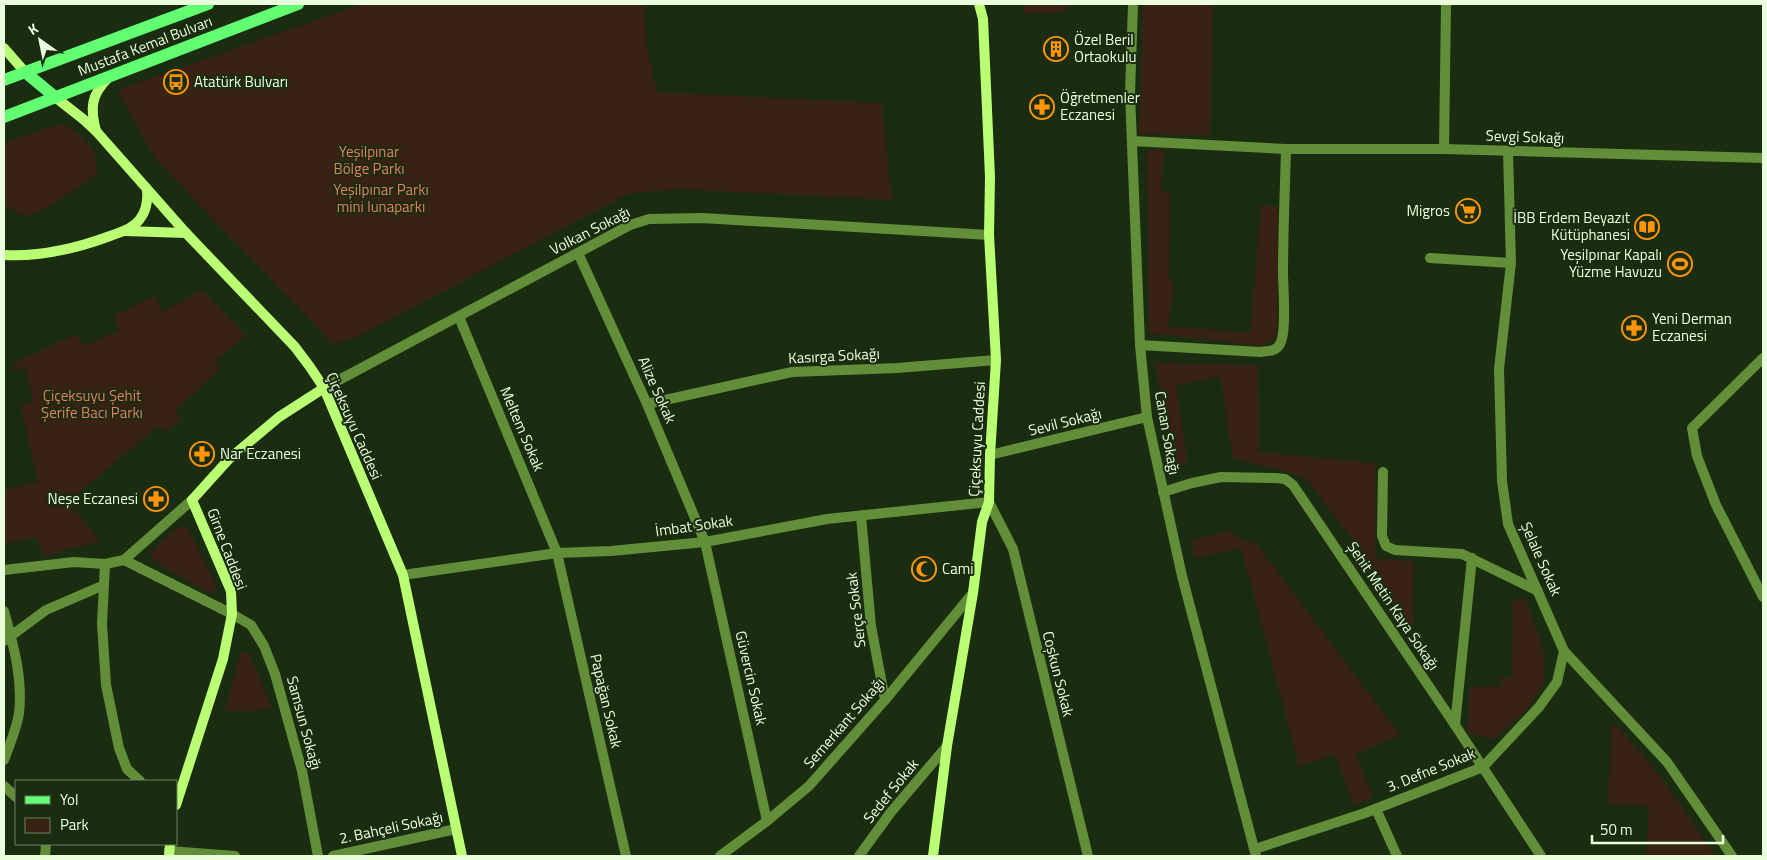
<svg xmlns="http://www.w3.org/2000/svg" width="1767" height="860" font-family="'Titillium Web',sans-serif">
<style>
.green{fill:#372213}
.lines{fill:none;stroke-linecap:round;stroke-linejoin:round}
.street{stroke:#638e39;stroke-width:10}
.secondary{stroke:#baff73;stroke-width:10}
.primary{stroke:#63ff72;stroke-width:12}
.labels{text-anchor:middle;stroke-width:4;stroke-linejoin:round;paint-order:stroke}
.poi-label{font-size:15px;fill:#eaffdc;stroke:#1a2d10;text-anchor:start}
.street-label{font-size:15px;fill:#eaffdc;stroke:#1a2d10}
.park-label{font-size:15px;fill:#e77d60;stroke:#1a2d10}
</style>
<rect width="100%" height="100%" fill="#1a2d10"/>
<g class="green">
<polygon points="361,4 644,4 647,48 657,92 882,103 892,200 677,189 628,194 359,336 333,344 155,159 117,90"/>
<polygon points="1024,4 1074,4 1074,6 1066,7 1066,12 1024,14"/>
<polygon points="1143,4 1213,4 1210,136 1139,134"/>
<path d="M 54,125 L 69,126 L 94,150 L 97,174 C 84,183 45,212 31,215 C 20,217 12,210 4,204 L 4,143 Z"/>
<polygon points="1164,149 1161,190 1170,192 1169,278 1174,285 1168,326 1250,333 1261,206 1278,206 1277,337 1262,346 1149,333 1147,151"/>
<polygon points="202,289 246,336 215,361 220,368 175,411 181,418 166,432 158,426 68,502 101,541 43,556 37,537 4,544 4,490 38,482 20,405 33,401 26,369 14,370 13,363 74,335 86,345 119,331 114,316 155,296 163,312"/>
<polygon points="1155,363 1258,365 1259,452 1375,463 1375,558 1414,562 1413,636 1351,537 1306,479 1280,470 1233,458 1220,376 1176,386 1188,464 1173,467"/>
<polygon points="183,526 189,529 217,588 213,592 208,593 152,560 150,552 176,528"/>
<polygon points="1232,530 1235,537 1257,544 1400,735 1356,754 1373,797 1353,805 1335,754 1299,766 1241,548 1195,558 1191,540"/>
<polygon points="1526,599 1544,652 1544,683 1527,709 1495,739 1467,733 1470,687 1502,686 1499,677 1512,678 1513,600"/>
<polygon points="245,652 250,654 272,708 248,712 225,710 240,654"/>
<polygon points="1616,725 1657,772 1716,856 1646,856 1649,806 1608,804 1611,736 1610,726"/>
</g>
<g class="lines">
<g class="street">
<polyline points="1133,4 1130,94 1140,345 1147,417 1182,576 1256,856"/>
<polyline points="1132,141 1286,149 1444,149 1763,158"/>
<polyline points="1444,149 1446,4"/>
<polyline points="1508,151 1511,263 1499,369 1502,481 1508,524 1564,651 1667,762 1732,856"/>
<polyline points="578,253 647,404 705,542 767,821"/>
<polyline points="1430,258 1511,263"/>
<polyline points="459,317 557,553 626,856"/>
<path d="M 1140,345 L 1260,352 C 1267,351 1276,352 1280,344 C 1287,333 1283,287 1283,272 C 1283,231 1285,190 1286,149"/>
<polyline points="1763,358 1692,428 1697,456 1716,505 1763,597"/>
<polyline points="324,388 630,225 649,219 702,218 989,235"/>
<polyline points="647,404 792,372 897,368 996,360"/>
<polyline points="990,455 1147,417"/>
<polyline points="1383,472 1382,536 1386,546 1395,550 1462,554 1538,591"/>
<polyline points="1163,492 1192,483 1221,477 1276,478 1285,479 1293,485 1455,725 1541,856"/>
<polyline points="861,516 871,626 885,700"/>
<polyline points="124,560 192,500"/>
<polyline points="105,564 102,624 106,685 119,748 127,769 140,781"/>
<polyline points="4,570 74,562 105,564 124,560 232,614 251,625 264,646 275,674 302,771 318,856"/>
<polyline points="403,575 557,553 611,551 705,542 827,519 989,502 1013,549 1088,856"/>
<path d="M 4,611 C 13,644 23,677 19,713 C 17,728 9,746 4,760"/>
<polyline points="4,641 46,610 104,585"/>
<polyline points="1455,725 1472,558"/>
<polyline points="4,786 16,797"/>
<polyline points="1376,809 1397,856"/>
<polyline points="1255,849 1365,813 1483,767 1539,707 1557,682 1564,651"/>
<polyline points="169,851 235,856"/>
<polyline points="45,856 46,844"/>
<polyline points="333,856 456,829"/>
<polyline points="720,856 767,821 809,786 885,700 973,593"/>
<polyline points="859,856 891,812 947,746"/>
</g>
<g class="secondary">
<polyline points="4,48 25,72"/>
<polyline points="55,97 83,119 96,131 186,233 295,347 310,367 324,388 403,575 462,856"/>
<path d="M 96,131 C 90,108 91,95 108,78"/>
<polyline points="125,231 186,233"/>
<path d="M 4,255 C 41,257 75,249 110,236 C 120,232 133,229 140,219 C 147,210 148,201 147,190"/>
<polyline points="176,805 223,659 232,614 231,591 192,500 229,459 279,417 324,388"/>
<polyline points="169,856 170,844"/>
<polyline points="933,856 947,746 973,593 982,522 989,502 990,455 996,360 989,235 990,177 983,19 979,4"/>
</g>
<g class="primary">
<polyline points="25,72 55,97"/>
<polyline points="4,80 208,4"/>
<polyline points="4,117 298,4"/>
</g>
</g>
<defs>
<symbol id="building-ring" viewBox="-11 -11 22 22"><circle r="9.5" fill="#1a2d10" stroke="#ff9508" stroke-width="1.5"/><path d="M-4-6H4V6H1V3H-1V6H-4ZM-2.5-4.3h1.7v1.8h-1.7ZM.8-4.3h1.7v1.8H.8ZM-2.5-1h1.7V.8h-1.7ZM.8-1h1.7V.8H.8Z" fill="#ff9508"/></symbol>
<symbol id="bus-ring" viewBox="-11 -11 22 22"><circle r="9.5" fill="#1a2d10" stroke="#ff9508" stroke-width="1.5"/><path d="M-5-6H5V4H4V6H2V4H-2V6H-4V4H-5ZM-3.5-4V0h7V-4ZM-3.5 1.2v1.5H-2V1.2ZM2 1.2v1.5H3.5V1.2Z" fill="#ff9508"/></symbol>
<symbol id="pharmacy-ring" viewBox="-11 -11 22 22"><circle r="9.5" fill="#1a2d10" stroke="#ff9508" stroke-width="1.5"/><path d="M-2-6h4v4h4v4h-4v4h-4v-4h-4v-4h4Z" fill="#ff9508"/></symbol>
<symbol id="supermarket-ring" viewBox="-11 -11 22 22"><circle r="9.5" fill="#1a2d10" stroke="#ff9508" stroke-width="1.5"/><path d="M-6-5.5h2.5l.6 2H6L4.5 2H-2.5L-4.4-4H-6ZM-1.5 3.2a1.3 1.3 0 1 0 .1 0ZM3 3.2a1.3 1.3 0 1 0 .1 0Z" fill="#ff9508"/></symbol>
<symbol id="library-ring" viewBox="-11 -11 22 22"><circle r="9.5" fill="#1a2d10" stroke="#ff9508" stroke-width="1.5"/><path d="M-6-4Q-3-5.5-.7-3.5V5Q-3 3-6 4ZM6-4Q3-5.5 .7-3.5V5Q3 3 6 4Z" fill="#ff9508"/></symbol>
<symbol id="stadium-ring" viewBox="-11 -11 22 22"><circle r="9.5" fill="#1a2d10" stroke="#ff9508" stroke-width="1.5"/><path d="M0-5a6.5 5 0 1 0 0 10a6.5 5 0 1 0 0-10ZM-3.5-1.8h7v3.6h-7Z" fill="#ff9508"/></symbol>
<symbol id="mosque-ring" viewBox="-11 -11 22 22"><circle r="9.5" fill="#1a2d10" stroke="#ff9508" stroke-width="1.5"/><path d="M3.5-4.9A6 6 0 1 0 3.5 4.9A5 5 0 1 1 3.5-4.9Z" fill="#ff9508"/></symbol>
</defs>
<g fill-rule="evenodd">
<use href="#building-ring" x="1042" y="35" width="28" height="28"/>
<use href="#bus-ring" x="162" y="68" width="28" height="28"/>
<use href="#pharmacy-ring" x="1028" y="93" width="28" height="28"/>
<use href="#supermarket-ring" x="1454" y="197" width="28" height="28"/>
<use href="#library-ring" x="1633" y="213" width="28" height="28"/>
<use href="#stadium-ring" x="1666" y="250" width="28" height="28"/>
<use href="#pharmacy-ring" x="1620" y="314" width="28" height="28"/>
<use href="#pharmacy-ring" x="188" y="440" width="28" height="28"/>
<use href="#pharmacy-ring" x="142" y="485" width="28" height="28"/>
<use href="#mosque-ring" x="910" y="555" width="28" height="28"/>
</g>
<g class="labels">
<g class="poi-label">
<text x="1074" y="45">Özel Beril<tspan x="1074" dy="17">Ortaokulu</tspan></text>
<text x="194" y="87">Atatürk Bulvarı</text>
<text x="1060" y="103">Öğretmenler<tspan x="1060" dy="17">Eczanesi</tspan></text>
<text x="1450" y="216" text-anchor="end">Migros</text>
<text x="1630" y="223" text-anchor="end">İBB Erdem Beyazıt<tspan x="1630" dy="17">Kütüphanesi</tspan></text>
<text x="1662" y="260" text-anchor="end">Yeşilpınar Kapalı<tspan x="1662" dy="17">Yüzme Havuzu</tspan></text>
<text x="1652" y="324">Yeni Derman<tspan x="1652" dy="17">Eczanesi</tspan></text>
<text x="220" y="459">Nar Eczanesi</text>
<text x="138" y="504" text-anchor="end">Neşe Eczanesi</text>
<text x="942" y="574">Cami</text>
</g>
<g class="street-label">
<text transform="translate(145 46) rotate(-21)" y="5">Mustafa Kemal Bulvarı</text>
<text transform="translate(1525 137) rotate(2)" y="5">Sevgi Sokağı</text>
<text transform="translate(590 231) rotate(-27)" y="5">Volkan Sokağı</text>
<text transform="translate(834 356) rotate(-3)" y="5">Kasırga Sokağı</text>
<text transform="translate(657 390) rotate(66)" y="5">Alize Sokak</text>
<text transform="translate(1065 422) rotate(-14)" y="5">Sevil Sokağı</text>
<text transform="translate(354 426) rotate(66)" y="5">Çiçeksuyu Caddesi</text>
<text transform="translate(522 429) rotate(67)" y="5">Meltem Sokak</text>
<text transform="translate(1167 433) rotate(80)" y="5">Canan Sokağı</text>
<text transform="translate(977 439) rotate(-87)" y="5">Çiçeksuyu Caddesi</text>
<text transform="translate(694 526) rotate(-8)" y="5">İmbat Sokak</text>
<text transform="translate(227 549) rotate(69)" y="5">Girne Caddesi</text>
<text transform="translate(1541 559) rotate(66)" y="5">Şelale Sokak</text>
<text transform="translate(1393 606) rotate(56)" y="5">Şehit Metin Kaya Sokağı</text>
<text transform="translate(856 610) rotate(-97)" y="5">Serçe Sokak</text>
<text transform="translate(1058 674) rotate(76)" y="5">Coşkun Sokak</text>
<text transform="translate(751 678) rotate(77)" y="5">Güvercin Sokak</text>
<text transform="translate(606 701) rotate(77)" y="5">Papağan Sokak</text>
<text transform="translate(304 723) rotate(75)" y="5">Samsun Sokağı</text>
<text transform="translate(844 723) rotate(-49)" y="5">Semerkant Sokağı</text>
<text transform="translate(1431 770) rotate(-22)" y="5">3. Defne Sokak</text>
<text transform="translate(891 791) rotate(-51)" y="5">Sedef Sokak</text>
<text transform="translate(391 828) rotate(-12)" y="5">2. Bahçeli Sokağı</text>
</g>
<g class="park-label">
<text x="369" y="157">Yeşilpınar<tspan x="369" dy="17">Bölge Parkı</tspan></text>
<text x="381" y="195">Yeşilpınar Parkı<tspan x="381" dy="17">mini lunaparkı</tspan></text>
<text x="92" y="401">Çiçeksuyu Şehit<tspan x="92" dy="17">Şerife Bacı Parkı</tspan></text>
</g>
</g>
<rect width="1767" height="860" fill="none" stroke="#eaffdc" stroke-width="10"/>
<rect x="15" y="780" width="162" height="65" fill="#1a2d10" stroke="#6d8162"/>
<rect x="25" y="796" width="25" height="8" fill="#63ff72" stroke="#6d8162"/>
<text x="60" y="805" font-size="15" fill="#eaffdc">Yol</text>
<rect x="25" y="818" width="25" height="15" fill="#372213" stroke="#6d8162"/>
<text x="60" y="830" font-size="15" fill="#eaffdc">Park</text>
<g transform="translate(40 40) rotate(327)" stroke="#1a2d10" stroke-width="4" paint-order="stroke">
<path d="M0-4L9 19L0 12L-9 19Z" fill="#eaffdc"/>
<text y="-8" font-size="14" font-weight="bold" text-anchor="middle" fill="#eaffdc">K</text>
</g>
<path d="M1592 835v8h131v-8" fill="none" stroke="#eaffdc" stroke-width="2.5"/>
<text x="1600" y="835" font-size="15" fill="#eaffdc" stroke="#1a2d10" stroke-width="4" paint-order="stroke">50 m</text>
</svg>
